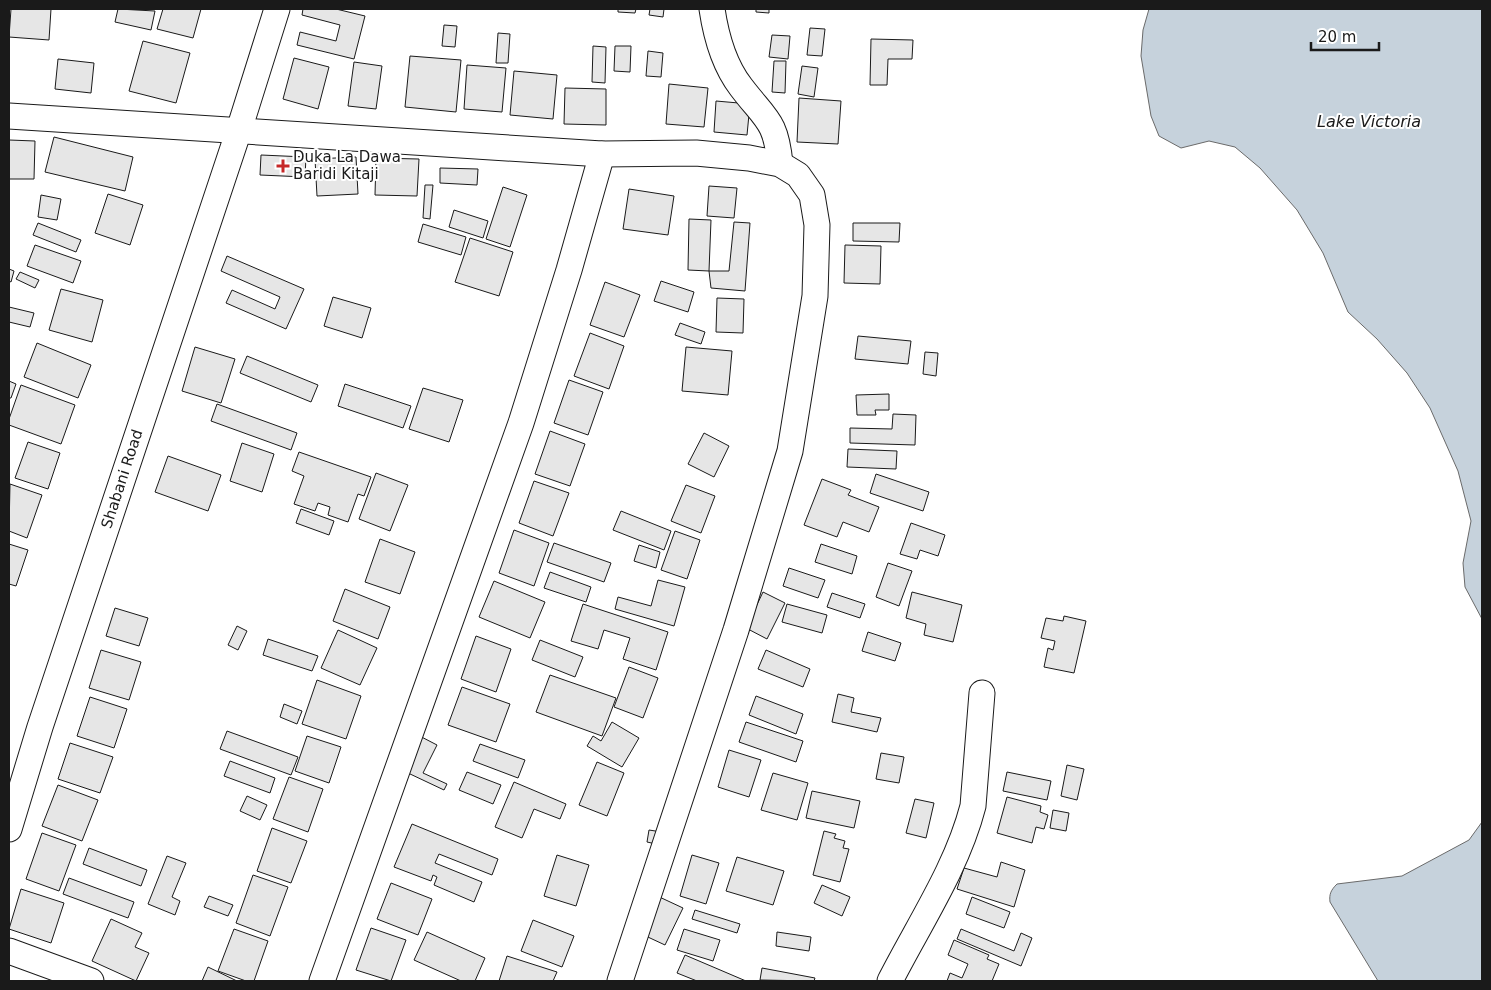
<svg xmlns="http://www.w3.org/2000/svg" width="1491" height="990" font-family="'DejaVu Sans',sans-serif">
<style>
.water{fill:#c6d2dc;stroke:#6a6a6a}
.building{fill:#e6e6e6;stroke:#1a1a1a}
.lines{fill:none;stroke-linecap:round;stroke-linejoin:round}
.minor-casing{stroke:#1a1a1a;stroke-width:27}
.minor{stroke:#fff;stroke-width:25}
.poi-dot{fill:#c62828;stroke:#fff;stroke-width:2}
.labels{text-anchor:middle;stroke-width:4;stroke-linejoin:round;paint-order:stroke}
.poi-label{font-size:15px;fill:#1a1a1a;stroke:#fff;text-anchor:start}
.street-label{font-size:15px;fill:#1a1a1a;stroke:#fff}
.water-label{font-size:16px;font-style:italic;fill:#1a1a1a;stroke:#fff}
</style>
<rect width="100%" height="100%" fill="#fff"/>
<g class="water">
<polygon points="1149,9 1482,9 1482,619 1465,587 1463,563 1471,521 1458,471 1430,408 1407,373 1377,339 1348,312 1323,253 1297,210 1260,168 1235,147 1209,141 1181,148 1159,136 1151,116 1141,56 1143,30"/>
<path d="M 1482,822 L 1482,981 L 1378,981 L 1330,902 C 1329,894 1331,890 1337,884 L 1402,876 L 1469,840 Z"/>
</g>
<g class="building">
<polygon points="11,9 51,9 49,40 9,37"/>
<polygon points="118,9 155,11 151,30 115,22"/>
<polygon points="163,9 201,9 193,38 157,29"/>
<polygon points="303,9 336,9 365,16 354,59 297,45 300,32 336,41 340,25 302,15"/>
<polygon points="618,9 636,9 635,13 618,12"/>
<polygon points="650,9 664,9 663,17 649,15"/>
<polygon points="756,9 769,9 769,13 756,12"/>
<polygon points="444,25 457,26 455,47 442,46"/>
<polygon points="810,28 825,29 822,56 807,55"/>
<polygon points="498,33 510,34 508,63 496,63"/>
<polygon points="772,35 790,36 788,59 769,57"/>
<polygon points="871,39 913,40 912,59 888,59 887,85 870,85"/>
<polygon points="143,41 190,53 176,103 129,91"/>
<polygon points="593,46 606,47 605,83 592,82"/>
<polygon points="615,46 631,46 630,72 614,71"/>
<polygon points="648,51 663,53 661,77 646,76"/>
<polygon points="410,56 461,60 456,112 405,107"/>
<polygon points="294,58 329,67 318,109 283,99"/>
<polygon points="58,59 94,63 91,93 55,89"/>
<polygon points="774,61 786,61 785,93 772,92"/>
<polygon points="354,62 382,66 376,109 348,106"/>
<polygon points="467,65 506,68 502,112 464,109"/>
<polygon points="802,66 818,68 814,97 798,94"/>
<polygon points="514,71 557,75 553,119 510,115"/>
<polygon points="669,84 708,88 704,127 666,124"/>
<polygon points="565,88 606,89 606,125 564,124"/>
<polygon points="799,98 841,101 838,144 797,142"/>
<polygon points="716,101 750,104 747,135 714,132"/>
<polygon points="54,137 133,157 125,191 45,172"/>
<polygon points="9,140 35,141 34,179 9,179"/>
<polygon points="261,155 306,157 305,177 260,175"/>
<polygon points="356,157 358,194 317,196 315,159"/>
<polygon points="376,158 419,159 417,196 375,195"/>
<polygon points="440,168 478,169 477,185 440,183"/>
<polygon points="425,185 433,185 430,219 423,218"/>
<polygon points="709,186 737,188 734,218 707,216"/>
<polygon points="503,187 527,195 510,247 486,239"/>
<polygon points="629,189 674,196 668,235 623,229"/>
<polygon points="108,194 143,205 130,245 95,233"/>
<polygon points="41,195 61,199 57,220 38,217"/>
<polygon points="454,210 488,221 483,238 449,227"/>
<polygon points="689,219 711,220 709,271 688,270"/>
<polygon points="734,222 750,223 745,291 711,288 709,271 729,271"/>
<polygon points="38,223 81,240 76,252 33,235"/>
<polygon points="853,223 900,223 899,242 853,241"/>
<polygon points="423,224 466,237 461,255 418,242"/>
<polygon points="470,238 513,252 499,296 455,282"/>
<polygon points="35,245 81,261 73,283 27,266"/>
<polygon points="845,245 881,246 880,284 844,283"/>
<polygon points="227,256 304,289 286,329 226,303 232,290 275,309 280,297 221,271"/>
<polygon points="9,269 14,271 11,282 9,281"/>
<polygon points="20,272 39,280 35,288 16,279"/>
<polygon points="661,281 694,292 688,312 654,301"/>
<polygon points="605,282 640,295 624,337 590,325"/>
<polygon points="61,289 103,300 92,342 49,330"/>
<polygon points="333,297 371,308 362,338 324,326"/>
<polygon points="717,298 744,299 743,333 716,332"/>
<polygon points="9,307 34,313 30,327 9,322"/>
<polygon points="680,323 705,332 701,344 675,335"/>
<polygon points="590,333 624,346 609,389 574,376"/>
<polygon points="858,336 911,341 908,364 855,359"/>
<polygon points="37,343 91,365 78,398 24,377"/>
<polygon points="195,347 235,359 221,403 182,391"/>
<polygon points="686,347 732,351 728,395 682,391"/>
<polygon points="925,352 938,353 936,376 923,374"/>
<polygon points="247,356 318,385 311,402 240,373"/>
<polygon points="569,380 603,392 588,435 554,423"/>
<polygon points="9,381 16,384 11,398 9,398"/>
<polygon points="345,384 411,406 403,428 338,406"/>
<polygon points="21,385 75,405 61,444 9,425 9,419"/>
<polygon points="423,388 463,400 449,442 409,429"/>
<polygon points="889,394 889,410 875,410 876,415 857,415 856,395"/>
<polygon points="217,404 297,433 291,450 211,421"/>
<polygon points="893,414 916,415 915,445 850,443 850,428 892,429"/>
<polygon points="550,431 585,444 570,486 535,474"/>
<polygon points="704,433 729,446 714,477 688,464"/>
<polygon points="28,442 60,453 48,489 15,478"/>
<polygon points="242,443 274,454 262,492 230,481"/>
<polygon points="848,449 897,451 896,469 847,467"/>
<polygon points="299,452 371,477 364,496 358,494 348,522 328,515 330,507 318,503 315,511 294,504 304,476 292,471"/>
<polygon points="168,456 221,475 208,511 155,492"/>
<polygon points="376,473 408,485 390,531 359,519"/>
<polygon points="876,474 929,492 923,511 870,493"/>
<polygon points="822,479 851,490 848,495 879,507 869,532 843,522 837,537 804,525"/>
<polygon points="534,481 569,493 553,536 519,523"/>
<polygon points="10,484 42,495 27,538 9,531"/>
<polygon points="686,485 715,496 701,533 671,521"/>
<polygon points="301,509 334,521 329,535 296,523"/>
<polygon points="621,511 671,531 664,550 613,530"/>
<polygon points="911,523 945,535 938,556 920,550 917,559 900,554"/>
<polygon points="514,530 549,543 534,586 499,573"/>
<polygon points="675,531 700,540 687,579 661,570"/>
<polygon points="380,539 415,552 400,594 365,582"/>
<polygon points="554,543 611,563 604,582 547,562"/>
<polygon points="9,544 28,550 16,586 9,584"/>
<polygon points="821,544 857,556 852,574 815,562"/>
<polygon points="639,545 660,552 656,568 634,561"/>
<polygon points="888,563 912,571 899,606 876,597"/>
<polygon points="789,568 825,580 818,598 783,586"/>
<polygon points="550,572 591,587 586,602 544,588"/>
<polygon points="658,580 685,587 674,626 615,609 618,597 651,606"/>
<polygon points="494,581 545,602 530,638 479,617"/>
<polygon points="345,589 390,607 378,639 333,621"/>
<polygon points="763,592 785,603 767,639 746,628"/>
<polygon points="912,592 962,605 953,642 924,635 926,624 906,618"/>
<polygon points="832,593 865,604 860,618 827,607"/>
<polygon points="583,604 668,632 656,670 623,659 630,638 604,630 598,649 571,641"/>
<polygon points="787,604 827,615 822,633 782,622"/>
<polygon points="115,608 148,618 139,646 106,636"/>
<polygon points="1064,616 1086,621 1074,673 1044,667 1048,648 1053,650 1055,641 1041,638 1046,618 1063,621"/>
<polygon points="237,626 247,631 238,650 228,645"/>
<polygon points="338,630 377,648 360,685 321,668"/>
<polygon points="868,632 901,643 895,661 862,651"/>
<polygon points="476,636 511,649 496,692 461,679"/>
<polygon points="268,639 318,656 312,671 263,655"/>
<polygon points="540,640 583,657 575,677 532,660"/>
<polygon points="101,650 141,662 129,700 89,688"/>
<polygon points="766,650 810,669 803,687 758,669"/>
<polygon points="629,667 658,678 643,718 614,707"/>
<polygon points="550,675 616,698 602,736 536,712"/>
<polygon points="317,680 361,696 346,739 302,724"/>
<polygon points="462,687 510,704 496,742 448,725"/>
<polygon points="838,694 854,698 851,712 881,718 877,732 832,722"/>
<polygon points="756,696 803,714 796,734 749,715"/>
<polygon points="90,697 127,709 114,748 77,736"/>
<polygon points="284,704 302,711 297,724 280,717"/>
<polygon points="612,722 639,738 622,767 587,746 593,736 601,741"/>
<polygon points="746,722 803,741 796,762 739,742"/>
<polygon points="227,731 298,757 291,775 220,749"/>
<polygon points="410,731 437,745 423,773 447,784 444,790 408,773"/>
<polygon points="307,736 341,747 329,783 295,771"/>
<polygon points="70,743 113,757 100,793 58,779"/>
<polygon points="480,744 525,760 518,778 473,761"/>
<polygon points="729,750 761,760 749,797 718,787"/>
<polygon points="881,753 904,757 899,783 876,779"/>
<polygon points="230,761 275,778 270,793 224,776"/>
<polygon points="597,762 624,773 607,816 579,805"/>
<polygon points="1067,765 1084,769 1077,800 1061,796"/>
<polygon points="467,772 501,785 493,804 459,790"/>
<polygon points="1007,772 1051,781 1047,800 1003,791"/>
<polygon points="773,773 808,783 797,820 761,810"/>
<polygon points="289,777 323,789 308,832 273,819"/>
<polygon points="514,782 566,804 560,819 534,809 522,838 495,827"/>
<polygon points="58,785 98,800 82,841 42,826"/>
<polygon points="812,791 860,801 854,828 806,818"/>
<polygon points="247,796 267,805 260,820 240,811"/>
<polygon points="1007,797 1041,806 1040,812 1048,815 1044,829 1036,827 1032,843 997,833"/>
<polygon points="915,799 934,803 926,838 906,833"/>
<polygon points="1053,810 1069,813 1066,831 1050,828"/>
<polygon points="412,824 498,859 492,875 439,854 435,863 482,882 474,902 434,885 437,877 433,875 431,881 394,867"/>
<polygon points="272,828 307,841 291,883 257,871"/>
<polygon points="649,830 668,833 665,846 647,842"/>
<polygon points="824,831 836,834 834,838 845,841 843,848 849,849 840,882 813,875"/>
<polygon points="42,833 76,845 59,891 26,879"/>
<polygon points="89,848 147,870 141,886 83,864"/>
<polygon points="557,855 589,865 576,906 544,896"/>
<polygon points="692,855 719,863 706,904 680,896"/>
<polygon points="167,856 186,863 172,897 180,901 175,915 148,904"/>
<polygon points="737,857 784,871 773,905 726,891"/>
<polygon points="1001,862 1025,870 1014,907 957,889 964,868 997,877"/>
<polygon points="253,875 288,887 270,936 236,923"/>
<polygon points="69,878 134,902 128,918 63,894"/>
<polygon points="391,883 432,899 418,935 377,919"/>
<polygon points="822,885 850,897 842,916 814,903"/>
<polygon points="21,889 64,903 51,943 9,929"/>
<polygon points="653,894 683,908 665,945 635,931"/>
<polygon points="209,896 233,905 228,916 204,907"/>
<polygon points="972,897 1010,912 1004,928 966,914"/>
<polygon points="695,910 740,924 737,933 692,919"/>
<polygon points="111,919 142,933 135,947 149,953 136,981 92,961"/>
<polygon points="533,920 574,936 562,967 521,951"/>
<polygon points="371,928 406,940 391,981 356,970"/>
<polygon points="234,929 268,941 254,981 246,981 218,971"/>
<polygon points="684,929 720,940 713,961 677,950"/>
<polygon points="961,929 1014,951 1021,933 1032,938 1021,966 957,939"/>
<polygon points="427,932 485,958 475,981 461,981 414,960"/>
<polygon points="777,932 811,937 809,951 776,946"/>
<polygon points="954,940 989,955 987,959 999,964 992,981 947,981 950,973 962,978 968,964 948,955"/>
<polygon points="685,955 746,981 697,981 677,973"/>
<polygon points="507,956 557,972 553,981 499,981"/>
<polygon points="208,967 237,981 202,981"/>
<polygon points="762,968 815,978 814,981 760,980"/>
</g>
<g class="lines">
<defs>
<g id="minor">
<path d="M 712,9 C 716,36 724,65 741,87 C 766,120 776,120 780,164"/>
<polyline points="9,116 602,154 696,153 749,158 780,164 798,175 812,195 817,225 815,296 790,451 736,630 620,981"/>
<polyline points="9,829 40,727 239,130 277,9"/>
<polyline points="9,951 91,981"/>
<polyline points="322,981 521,423 569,270 602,154"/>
<path d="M 890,981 C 919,924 957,868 973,806 L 982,693"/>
</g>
</defs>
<use href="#minor" class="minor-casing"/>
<use href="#minor" class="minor"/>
</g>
<path class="poi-dot" d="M280.5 158.5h5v5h5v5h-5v5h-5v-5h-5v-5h5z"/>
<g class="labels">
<g class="poi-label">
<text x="293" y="162">Duka La Dawa<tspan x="293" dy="17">Baridi Kitaji</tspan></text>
</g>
<g class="street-label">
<text transform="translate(122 479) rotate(-72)" y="5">Shabani Road</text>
</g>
<g class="water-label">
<text x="1369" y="127">Lake Victoria</text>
</g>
</g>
<rect width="1491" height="990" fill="none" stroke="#1a1a1a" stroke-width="20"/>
<path d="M1311 42v8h68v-8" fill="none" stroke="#1a1a1a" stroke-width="2.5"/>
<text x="1318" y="42" font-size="15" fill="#1a1a1a" stroke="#ffffff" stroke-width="4" paint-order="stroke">20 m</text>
</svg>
